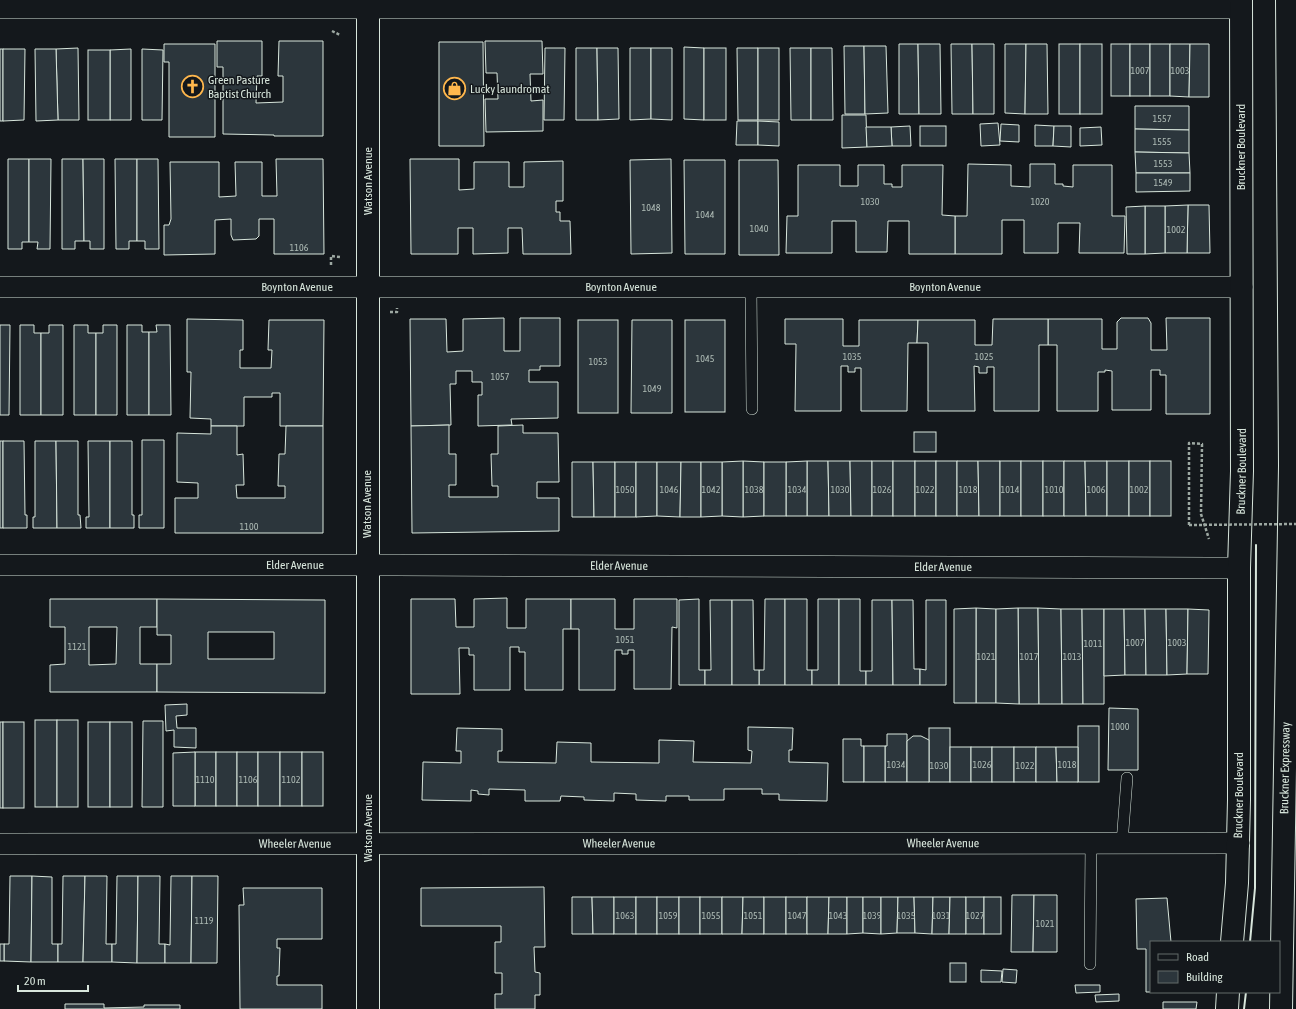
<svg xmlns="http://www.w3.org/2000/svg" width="1296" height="1009" font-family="'Asap Condensed',sans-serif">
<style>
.building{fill:#2c363c;stroke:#d8e6dc;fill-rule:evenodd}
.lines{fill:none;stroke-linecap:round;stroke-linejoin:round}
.lane-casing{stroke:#d8e6dc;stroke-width:12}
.street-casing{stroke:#d8e6dc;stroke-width:22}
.secondary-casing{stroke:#d8e6dc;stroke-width:24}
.highway-casing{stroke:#d8e6dc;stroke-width:24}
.path{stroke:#9da8a2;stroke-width:2.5;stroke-dasharray:3 2;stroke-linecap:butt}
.lane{stroke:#14181c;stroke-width:11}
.street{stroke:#14181c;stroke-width:21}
.secondary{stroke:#14181c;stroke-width:22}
.highway{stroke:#14181c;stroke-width:22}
.path-bridge{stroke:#9da8a2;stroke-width:2.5;stroke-dasharray:3 2;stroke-linecap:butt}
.wall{stroke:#d8e6dc;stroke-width:2}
.labels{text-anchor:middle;stroke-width:3;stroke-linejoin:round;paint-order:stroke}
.number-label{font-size:10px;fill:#adbab4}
.poi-label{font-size:12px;fill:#d8e6dc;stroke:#14181c;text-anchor:start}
.street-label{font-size:12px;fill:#d8e6dc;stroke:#14181c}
</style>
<rect width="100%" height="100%" fill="#14181c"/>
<g class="building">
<polygon points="217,41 262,41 262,76 257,76 256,103 283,102 283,76 278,76 279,41 323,41 323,136 274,136 274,135 223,134 223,67 217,67"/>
<polygon points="485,41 542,41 543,74 530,74 531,101 543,100 543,131 486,132 485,99 498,99 497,73 486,73"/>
<polygon points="439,42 483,42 484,146 439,146"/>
<polygon points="164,44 215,44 215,137 169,137 169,62 164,62"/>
<polygon points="899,44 918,44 919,114 899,114"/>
<polygon points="918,44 940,44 941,114 919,114"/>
<polygon points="951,44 972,44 973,114 952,114"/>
<polygon points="972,44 994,44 994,114 973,114"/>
<polygon points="1005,44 1026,44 1025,114 1005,113"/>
<polygon points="1026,44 1047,44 1048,114 1025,114"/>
<rect x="1059" y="44" width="21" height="70"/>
<rect x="1080" y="44" width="22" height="70"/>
<rect x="1111" y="44" width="19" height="52"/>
<rect x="1130" y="44" width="20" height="52"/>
<rect x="1150" y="44" width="20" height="52"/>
<polygon points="1170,44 1190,44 1189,97 1170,96"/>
<polygon points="1190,44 1209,44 1209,97 1189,97"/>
<polygon points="844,46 864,46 865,114 845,114"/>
<polygon points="864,46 886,46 888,113 865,114"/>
<polygon points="684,47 704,48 704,120 684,119"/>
<polygon points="78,48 79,120 58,120 56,49"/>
<polygon points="545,48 565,48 564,120 544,120"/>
<polygon points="576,48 597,48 598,120 576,120"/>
<polygon points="597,48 618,48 619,119 598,120"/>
<polygon points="630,48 651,48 651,119 630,120"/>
<polygon points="651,48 672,48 672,120 651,119"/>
<rect x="704" y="48" width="22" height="72"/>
<polygon points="737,48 758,48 758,120 738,120"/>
<rect x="758" y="48" width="21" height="72"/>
<polygon points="790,48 811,48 811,120 791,120"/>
<polygon points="811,48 832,48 833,120 811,120"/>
<rect x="0" y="49" width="3" height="72"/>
<polygon points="3,49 25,49 24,120 3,121"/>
<polygon points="35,49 56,49 58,120 36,121"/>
<polygon points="131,49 131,120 110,120 110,50"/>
<polygon points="142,49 163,50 162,120 142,120"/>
<rect x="88" y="50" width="22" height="70"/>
<polygon points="1135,106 1189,106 1189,130 1135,129"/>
<polygon points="842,115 866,115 867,147 842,148"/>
<polygon points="737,121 758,121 758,145 736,145"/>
<polygon points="758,121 779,122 779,146 758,145"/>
<polygon points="998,123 1000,145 981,146 980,124"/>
<polygon points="1001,124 1019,125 1019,142 1000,141"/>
<polygon points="1035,125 1054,126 1053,146 1035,146"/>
<polygon points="910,126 911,146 892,146 891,127"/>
<rect x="920" y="126" width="26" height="20"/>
<polygon points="1054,126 1071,126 1071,147 1053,146"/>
<polygon points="866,127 891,127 892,146 867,147"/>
<polygon points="1101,127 1102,145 1080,146 1080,128"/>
<polygon points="1135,129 1189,130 1189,153 1135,152"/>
<polygon points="1135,152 1189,153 1190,173 1136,173"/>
<polygon points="8,159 29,159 29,242 22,242 22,249 8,249"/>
<polygon points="29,159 51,159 50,249 37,249 38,242 29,242"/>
<polygon points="62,159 83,159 84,241 75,241 75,249 62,249"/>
<polygon points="83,159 104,159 104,249 90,249 90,241 84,241"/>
<polygon points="115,159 137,159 137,241 129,241 129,249 116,249"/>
<polygon points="137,159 158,159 159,249 145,249 145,241 137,241"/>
<polygon points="276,159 323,159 324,254 274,254 274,219 259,219 259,236 256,239 233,240 231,235 231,219 215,220 215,254 164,255 164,225 169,225 171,219 170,162 219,162 219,197 236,196 235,162 262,162 262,196 277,196"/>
<polygon points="410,159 459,159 459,190 474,189 474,162 509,162 509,187 524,187 524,162 563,161 563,201 556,201 556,212 560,212 560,221 570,221 571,254 523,254 522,228 508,228 508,253 473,254 473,228 458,228 458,254 411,254"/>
<polygon points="671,159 672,253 631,254 630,160"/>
<polygon points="684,160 725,160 725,254 685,254"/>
<polygon points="739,160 778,160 779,255 739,255"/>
<polygon points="968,164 1011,165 1011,186 1030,187 1030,164 1055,164 1055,184 1063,184 1063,186 1073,187 1073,165 1112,165 1112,216 1125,216 1124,253 1079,253 1080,223 1058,223 1058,253 1024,253 1024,220 1002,220 1002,254 955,254 955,216 967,216"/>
<polygon points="798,165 840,165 840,186 858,186 858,165 884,165 884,184 892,184 892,187 902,187 902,165 943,165 942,215 955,216 955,254 909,254 909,221 888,221 887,252 856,252 856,221 832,221 832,253 786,253 787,216 798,216"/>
<polygon points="1136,173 1190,173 1190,191 1136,192"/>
<polygon points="1188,205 1209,205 1210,253 1187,253"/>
<polygon points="1188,205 1187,253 1165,253 1165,206"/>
<polygon points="1145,206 1165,206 1165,253 1145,254"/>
<polygon points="1145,206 1145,254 1127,254 1126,207"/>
<polygon points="504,318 504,351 520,351 520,318 560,318 560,366 540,366 540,370 529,370 529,382 558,382 558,418 511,419 512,425 478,426 478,395 482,395 482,382 472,382 472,371 456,371 456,384 450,384 451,425 411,426 410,319 446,319 447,352 463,351 463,319"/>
<polygon points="1121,318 1148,318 1151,323 1151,350 1167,350 1166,318 1210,318 1210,414 1166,414 1166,375 1160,375 1160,370 1151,370 1151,410 1112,410 1112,371 1105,370 1105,372 1098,372 1098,411 1057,411 1057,345 1048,345 1048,319 1102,319 1102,349 1117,349 1117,322"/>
<polygon points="187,319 243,320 243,350 240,350 240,368 271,368 272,350 268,350 269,320 324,320 323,426 280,426 280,393 272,393 272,397 244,397 244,426 211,426 211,419 190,418 191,372 187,372"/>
<polygon points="785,319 843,319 843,346 859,346 859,320 918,320 917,343 908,343 907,411 861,411 861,368 855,368 855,372 848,372 848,366 841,366 841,411 795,411 796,344 785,344"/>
<polygon points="993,319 1048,319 1048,345 1039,345 1039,411 994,411 994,367 987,367 987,373 979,373 979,367 974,366 975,411 928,411 928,343 917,343 918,320 975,320 975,345 992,345"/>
<rect x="578" y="320" width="40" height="93"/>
<polygon points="632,320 672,320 672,413 631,413"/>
<rect x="685" y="320" width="40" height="92"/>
<polygon points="0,325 10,325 9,415 0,415"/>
<polygon points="20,325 34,325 34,333 41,333 41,415 20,415"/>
<polygon points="49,325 63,325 63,415 41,415 41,333 49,333"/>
<polygon points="74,325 88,325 88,333 96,333 96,415 74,415"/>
<polygon points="103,325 117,325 117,415 96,415 96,333 103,333"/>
<polygon points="127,325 142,325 142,332 149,332 149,415 127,415"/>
<polygon points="156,325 170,325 171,415 149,415 149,332 157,332"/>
<polygon points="449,425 449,454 456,454 456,485 449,485 449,497 498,497 498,486 492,486 491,454 498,454 498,426 523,425 523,433 558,433 559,482 537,482 537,498 559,498 559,531 412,533 411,426"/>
<polygon points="211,426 237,426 237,455 243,454 244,485 236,485 237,498 285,498 285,486 278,486 279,454 285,454 286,426 323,426 323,533 175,533 175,498 198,498 198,483 177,482 177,433 211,434"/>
<rect x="914" y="432" width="22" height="20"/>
<polygon points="142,440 164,440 164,528 139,528 139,515 142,515"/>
<rect x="0" y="441" width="3" height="87"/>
<polygon points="3,441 24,441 25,515 27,515 27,528 3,528"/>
<polygon points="35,441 56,441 57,528 33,528 33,517 35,517"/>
<polygon points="56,441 78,441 78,515 80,515 81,528 57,528"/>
<polygon points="88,441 110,441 110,528 86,528 86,517 89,517"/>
<polygon points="110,441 132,441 132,515 134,515 134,528 110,528"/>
<polygon points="743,461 764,462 764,516 743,517"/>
<polygon points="743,461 743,517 722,516 722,462"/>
<polygon points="807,461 828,461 829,516 807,516"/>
<polygon points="807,461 807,516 786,516 786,462"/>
<polygon points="828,461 850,461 851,516 829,516"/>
<polygon points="850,461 872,461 872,516 851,516"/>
<rect x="872" y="461" width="21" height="55"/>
<rect x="893" y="461" width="22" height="55"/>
<rect x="915" y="461" width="21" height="55"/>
<rect x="936" y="461" width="21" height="55"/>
<polygon points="957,461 978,461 979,516 957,516"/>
<polygon points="978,461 1000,461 1000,516 979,516"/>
<rect x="1000" y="461" width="21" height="55"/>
<rect x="1021" y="461" width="22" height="55"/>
<rect x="1043" y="461" width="21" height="55"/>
<polygon points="1064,461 1085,461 1086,516 1064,516"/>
<polygon points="1085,461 1107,461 1107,516 1086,516"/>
<rect x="1107" y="461" width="22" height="55"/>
<rect x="1129" y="461" width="21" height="55"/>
<rect x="1150" y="461" width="21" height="55"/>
<polygon points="572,462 593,462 594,517 572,517"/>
<polygon points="593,462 615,462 615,517 594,517"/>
<rect x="615" y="462" width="21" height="55"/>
<polygon points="636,462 657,462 657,516 636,517"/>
<polygon points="657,462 681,462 680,517 657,516"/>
<polygon points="681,462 701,462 701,517 680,517"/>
<polygon points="701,462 722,462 722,516 701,517"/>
<rect x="764" y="462" width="22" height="54"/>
<polygon points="507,598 507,628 526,628 526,599 571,599 571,629 563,629 563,690 525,690 525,652 519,652 519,647 510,647 510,690 474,690 474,655 469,655 469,648 459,648 460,694 411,694 411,599 455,599 456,627 474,627 474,599"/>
<path d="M 50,599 L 157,599 L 157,627 L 140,627 L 140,664 L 157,664 L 157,692 L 50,692 L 50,665 L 65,664 L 65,627 L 50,627 ZM 89,627 L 117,627 L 116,664 L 89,665 Z"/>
<path d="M 157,599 L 325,600 L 325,693 L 157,692 L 157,664 L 171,664 L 171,635 L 157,635 ZM 208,632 L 274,632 L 274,659 L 208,659 Z"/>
<polygon points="571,599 615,599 615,629 634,629 634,599 677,599 677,628 672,627 671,689 634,689 634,650 628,650 628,654 622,654 622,650 615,650 615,690 579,690 579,629 571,629"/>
<polygon points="699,599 699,670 705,670 705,685 679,685 679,600"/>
<polygon points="765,599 785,599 785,685 759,685 759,670 764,670"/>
<polygon points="785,599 807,599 807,670 812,670 812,685 785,685"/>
<polygon points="818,599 839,599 839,685 812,685 812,670 818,670"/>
<polygon points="839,599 860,599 860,671 866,671 866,685 839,685"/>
<polygon points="710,600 732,600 732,685 705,685 705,670 711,670"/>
<polygon points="732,600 753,600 754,670 759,670 759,685 732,685"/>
<polygon points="872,600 892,600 893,685 866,685 866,671 872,671"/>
<polygon points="892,600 913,600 914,669 920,669 920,685 893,685"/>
<polygon points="926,600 946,600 946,685 920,685 920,669 926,670"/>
<polygon points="976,608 996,609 996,703 976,703"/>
<polygon points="976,608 976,703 954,703 954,609"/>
<polygon points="1018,608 1038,608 1039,704 1019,704"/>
<polygon points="1018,608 1019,704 996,703 996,609"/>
<polygon points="1038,608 1061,609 1062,704 1039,704"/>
<polygon points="1061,609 1082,609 1083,704 1062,704"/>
<polygon points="1082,609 1104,609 1104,704 1083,704"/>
<polygon points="1104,609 1124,609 1125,675 1104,676"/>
<polygon points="1124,609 1145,609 1146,675 1125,675"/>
<polygon points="1145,609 1166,609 1167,675 1146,675"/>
<polygon points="1166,609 1188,609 1187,674 1167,675"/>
<polygon points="1188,609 1209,610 1208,674 1187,674"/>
<polygon points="187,704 187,715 176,716 177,728 196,728 196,748 174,747 174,730 166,731 165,705"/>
<polygon points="1109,708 1138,709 1138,770 1108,770"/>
<rect x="35" y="720" width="22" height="87"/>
<rect x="57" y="720" width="21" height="87"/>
<polygon points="143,721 163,721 163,807 142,807"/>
<rect x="0" y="722" width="3" height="86"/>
<rect x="3" y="722" width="21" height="86"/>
<rect x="88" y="722" width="22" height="85"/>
<rect x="110" y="722" width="22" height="85"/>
<rect x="1078" y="726" width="21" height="56"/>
<polygon points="748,727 793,728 792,750 789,750 789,762 828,763 827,801 779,800 779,794 762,794 762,789 724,789 724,800 689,800 689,796 666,796 666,801 636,800 636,794 614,793 614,801 584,800 584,797 561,796 560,801 525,801 525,790 489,789 489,795 478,794 478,791 471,790 471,801 422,800 423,762 461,763 461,751 456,751 457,728 502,729 502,751 498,751 498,762 556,763 557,742 591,743 591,762 659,763 659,740 694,741 693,762 751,763 752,751 748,750"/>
<rect x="929" y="728" width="21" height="54"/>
<polygon points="887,734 907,734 907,782 885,782 885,746 887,746"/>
<polygon points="913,736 921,736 929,740 929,782 907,782 907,741"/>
<polygon points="843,739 861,739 861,746 864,746 864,782 843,782"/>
<rect x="864" y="746" width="21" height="36"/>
<rect x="950" y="747" width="21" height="35"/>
<rect x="971" y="747" width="21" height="35"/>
<rect x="992" y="747" width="22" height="35"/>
<rect x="1014" y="747" width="22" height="35"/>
<polygon points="1036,747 1056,747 1057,782 1036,782"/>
<polygon points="1056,747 1078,747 1078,782 1057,782"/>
<rect x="195" y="752" width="21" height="54"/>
<polygon points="195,752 195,806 173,806 173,753"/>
<rect x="216" y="752" width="21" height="54"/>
<rect x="237" y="752" width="21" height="54"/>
<rect x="258" y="752" width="22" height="54"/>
<rect x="280" y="752" width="22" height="54"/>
<rect x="302" y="752" width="21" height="54"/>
<polygon points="10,876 32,876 31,962 4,961 4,944 9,944"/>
<polygon points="32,876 52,877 52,944 58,944 58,962 31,962"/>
<polygon points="63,876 85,876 83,962 58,962 58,944 62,944"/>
<polygon points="85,876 107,876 106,944 112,944 112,962 83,962"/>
<polygon points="117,876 138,876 137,963 112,962 112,944 116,944"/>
<polygon points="138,876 160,876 159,944 165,944 165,963 137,963"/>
<polygon points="171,876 192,876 191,963 165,963 165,944 170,945"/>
<polygon points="192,876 218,876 217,963 191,963"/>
<polygon points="544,887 545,947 534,947 535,972 540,973 540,995 535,995 535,1009 495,1009 495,994 502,994 502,973 495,973 495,942 501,942 501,926 421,926 421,888"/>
<polygon points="243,888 322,888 322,939 277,939 277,948 280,948 279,976 277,976 277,985 322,985 322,1009 240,1009 239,905 244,905"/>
<polygon points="1012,895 1034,895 1033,952 1011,952"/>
<polygon points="1034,895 1057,895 1057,952 1033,952"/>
<polygon points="572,897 592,897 593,934 572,934"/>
<polygon points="592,897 614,897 614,934 593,934"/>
<rect x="614" y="897" width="22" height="37"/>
<rect x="636" y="897" width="21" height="37"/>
<rect x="657" y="897" width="22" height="37"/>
<rect x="679" y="897" width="21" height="37"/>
<rect x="700" y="897" width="22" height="37"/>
<polygon points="722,897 743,897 742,934 722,934"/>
<polygon points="743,897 764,897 764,934 742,934"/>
<rect x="764" y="897" width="22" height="37"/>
<rect x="786" y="897" width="21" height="37"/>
<polygon points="807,897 829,897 828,934 807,934"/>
<polygon points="829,897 847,897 847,934 828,934"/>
<polygon points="847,897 863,897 863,933 847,934"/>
<polygon points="863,897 881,897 881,934 863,933"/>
<polygon points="881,897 898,897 897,933 881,934"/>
<polygon points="898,897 914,897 915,933 897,933"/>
<polygon points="914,897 933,897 932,934 915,933"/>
<polygon points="933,897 950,897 949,934 932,934"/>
<polygon points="950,897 966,897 966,934 949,934"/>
<rect x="966" y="897" width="18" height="37"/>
<rect x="984" y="897" width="17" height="37"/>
<polygon points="1167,898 1171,942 1151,942 1151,992 1162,992 1146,992 1146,949 1137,949 1136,899"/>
<rect x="0" y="944" width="4" height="17"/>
<rect x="950" y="963" width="16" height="19"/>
<polygon points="1003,969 1017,970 1016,983 1002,982"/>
<polygon points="981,970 1002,971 1001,982 981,982"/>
<polygon points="1075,985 1100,985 1100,992 1076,993"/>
<polygon points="1119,994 1119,1001 1096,1002 1095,995"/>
<polygon points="1163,1002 1197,1002 1196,1009 1163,1009"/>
<polygon points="65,1004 104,1004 104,1008 144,1007 144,1005 180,1005 180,1009 65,1009"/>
</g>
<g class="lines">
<defs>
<g id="lane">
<polyline points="751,287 752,409"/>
<polyline points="1122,843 1127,778"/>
<polyline points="1090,964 1091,843"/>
</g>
<g id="street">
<polyline points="0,8 1241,8"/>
<path id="s1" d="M 0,287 L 1242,287"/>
<path id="s2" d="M 0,565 L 397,565 L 1210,568 L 1239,568"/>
<path id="s3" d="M 0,844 L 1239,843"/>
</g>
<g id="secondary">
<polyline points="368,0 368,1009"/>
<path id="s4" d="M 1232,942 L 1237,883 L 1239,800 L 1239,568 L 1242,471 L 1241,0"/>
<polyline points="1227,1009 1228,992"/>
</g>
<g id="highway">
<path id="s5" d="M 1281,1009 L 1290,466 L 1287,0"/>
</g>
</defs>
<use href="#lane" class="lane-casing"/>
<use href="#street" class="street-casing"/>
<use href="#secondary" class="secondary-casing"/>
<use href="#highway" class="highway-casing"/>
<g class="path">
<polyline points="332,31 340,35"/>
<polyline points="331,265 331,256 340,257"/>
<polyline points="390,312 397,312 397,308"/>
<polyline points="1189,525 1189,443 1202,444 1201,514 1209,539"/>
</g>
<use href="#lane" class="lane"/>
<use href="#street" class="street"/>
<use href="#secondary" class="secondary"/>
<use href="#highway" class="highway"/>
<polyline class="path-bridge" points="1189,525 1296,524"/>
<g class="wall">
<polyline points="1250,942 1255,888 1256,545"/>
<polyline points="1244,1009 1246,992"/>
</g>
</g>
<defs>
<symbol id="church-ring" viewBox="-11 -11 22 22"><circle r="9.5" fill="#14181c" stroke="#ffb74d" stroke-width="1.5"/><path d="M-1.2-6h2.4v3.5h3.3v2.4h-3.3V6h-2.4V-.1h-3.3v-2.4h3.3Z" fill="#ffb74d"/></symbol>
<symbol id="shop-ring" viewBox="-11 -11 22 22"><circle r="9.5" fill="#14181c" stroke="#ffb74d" stroke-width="1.5"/><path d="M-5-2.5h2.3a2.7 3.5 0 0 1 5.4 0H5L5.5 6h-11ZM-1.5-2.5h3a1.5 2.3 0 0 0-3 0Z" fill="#ffb74d"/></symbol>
</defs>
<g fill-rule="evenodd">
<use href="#church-ring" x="180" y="74" width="25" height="25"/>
<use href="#shop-ring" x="442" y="76" width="25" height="25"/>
</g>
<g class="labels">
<g class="number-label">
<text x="1140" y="74">1007</text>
<text x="1180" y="74">1003</text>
<text x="1162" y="122">1557</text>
<text x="1162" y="145">1555</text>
<text x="1163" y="167">1553</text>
<text x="1163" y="186">1549</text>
<text x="870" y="205">1030</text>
<text x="1040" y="205">1020</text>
<text x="651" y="211">1048</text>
<text x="705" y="218">1044</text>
<text x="759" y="232">1040</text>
<text x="1176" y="233">1002</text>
<text x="299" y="251">1106</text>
<text x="852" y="360">1035</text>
<text x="984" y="360">1025</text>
<text x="705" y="362">1045</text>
<text x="598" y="365">1053</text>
<text x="500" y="380">1057</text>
<text x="652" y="392">1049</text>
<text x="625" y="493">1050</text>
<text x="669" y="493">1046</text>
<text x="711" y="493">1042</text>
<text x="754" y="493">1038</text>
<text x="797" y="493">1034</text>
<text x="840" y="493">1030</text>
<text x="882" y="493">1026</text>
<text x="925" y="493">1022</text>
<text x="968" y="493">1018</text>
<text x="1010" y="493">1014</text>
<text x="1054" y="493">1010</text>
<text x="1096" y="493">1006</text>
<text x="1139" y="493">1002</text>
<text x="249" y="530">1100</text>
<text x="625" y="643">1051</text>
<text x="1135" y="646">1007</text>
<text x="1177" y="646">1003</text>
<text x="1093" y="647">1011</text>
<text x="77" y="650">1121</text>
<text x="986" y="660">1021</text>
<text x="1029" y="660">1017</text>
<text x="1072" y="660">1013</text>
<text x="1120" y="730">1000</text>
<text x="896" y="768">1034</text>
<text x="982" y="768">1026</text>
<text x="1067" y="768">1018</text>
<text x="939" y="769">1030</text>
<text x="1025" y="769">1022</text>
<text x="205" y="783">1110</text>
<text x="248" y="783">1106</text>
<text x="291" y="783">1102</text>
<text x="625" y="919">1063</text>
<text x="668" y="919">1059</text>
<text x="711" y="919">1055</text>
<text x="753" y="919">1051</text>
<text x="797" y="919">1047</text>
<text x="838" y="919">1043</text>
<text x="872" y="919">1039</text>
<text x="906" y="919">1035</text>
<text x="941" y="919">1031</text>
<text x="975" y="919">1027</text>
<text x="204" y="924">1119</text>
<text x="1045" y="927">1021</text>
</g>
<g class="poi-label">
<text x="208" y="84">Green Pasture<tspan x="208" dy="14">Baptist Church</tspan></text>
<text x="470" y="93">Lucky laundromat</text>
</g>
<g class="street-label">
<text transform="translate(1241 147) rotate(-90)" y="4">Bruckner Boulevard</text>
<text transform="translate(368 181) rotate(-90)" y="4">Watson Avenue</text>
<text dy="4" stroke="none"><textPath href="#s1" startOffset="297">Boynton Avenue</textPath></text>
<text dy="4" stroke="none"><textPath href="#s1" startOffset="621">Boynton Avenue</textPath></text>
<text dy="4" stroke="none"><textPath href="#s1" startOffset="945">Boynton Avenue</textPath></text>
<text dy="4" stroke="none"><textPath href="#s4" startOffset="471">Bruckner Boulevard</textPath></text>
<text transform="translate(367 504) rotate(-90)" y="4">Watson Avenue</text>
<text dy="4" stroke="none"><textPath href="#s2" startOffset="295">Elder Avenue</textPath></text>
<text dy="4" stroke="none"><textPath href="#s2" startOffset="619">Elder Avenue</textPath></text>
<text dy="4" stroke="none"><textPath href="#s2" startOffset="943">Elder Avenue</textPath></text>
<text dy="4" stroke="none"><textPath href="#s5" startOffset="241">Bruckner Expressway</textPath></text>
<text dy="4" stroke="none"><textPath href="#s4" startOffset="147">Bruckner Boulevard</textPath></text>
<text transform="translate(368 828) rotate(-90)" y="4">Watson Avenue</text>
<text dy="4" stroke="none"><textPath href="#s3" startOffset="295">Wheeler Avenue</textPath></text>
<text dy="4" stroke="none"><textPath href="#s3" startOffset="619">Wheeler Avenue</textPath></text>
<text dy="4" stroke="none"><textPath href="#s3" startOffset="943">Wheeler Avenue</textPath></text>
</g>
</g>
<rect x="1150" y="941" width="130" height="52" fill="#14181c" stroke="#626a69"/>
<rect x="1158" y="954" width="20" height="6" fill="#14181c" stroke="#626a69"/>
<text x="1186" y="961" font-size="12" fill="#d8e6dc">Road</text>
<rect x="1158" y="971" width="20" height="12" fill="#2c363c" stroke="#626a69"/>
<text x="1186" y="981" font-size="12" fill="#d8e6dc">Building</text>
<path d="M18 985v6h70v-6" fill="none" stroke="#d8e6dc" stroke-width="2"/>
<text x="24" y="985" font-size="12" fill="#d8e6dc" stroke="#14181c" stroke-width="3" paint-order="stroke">20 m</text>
</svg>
